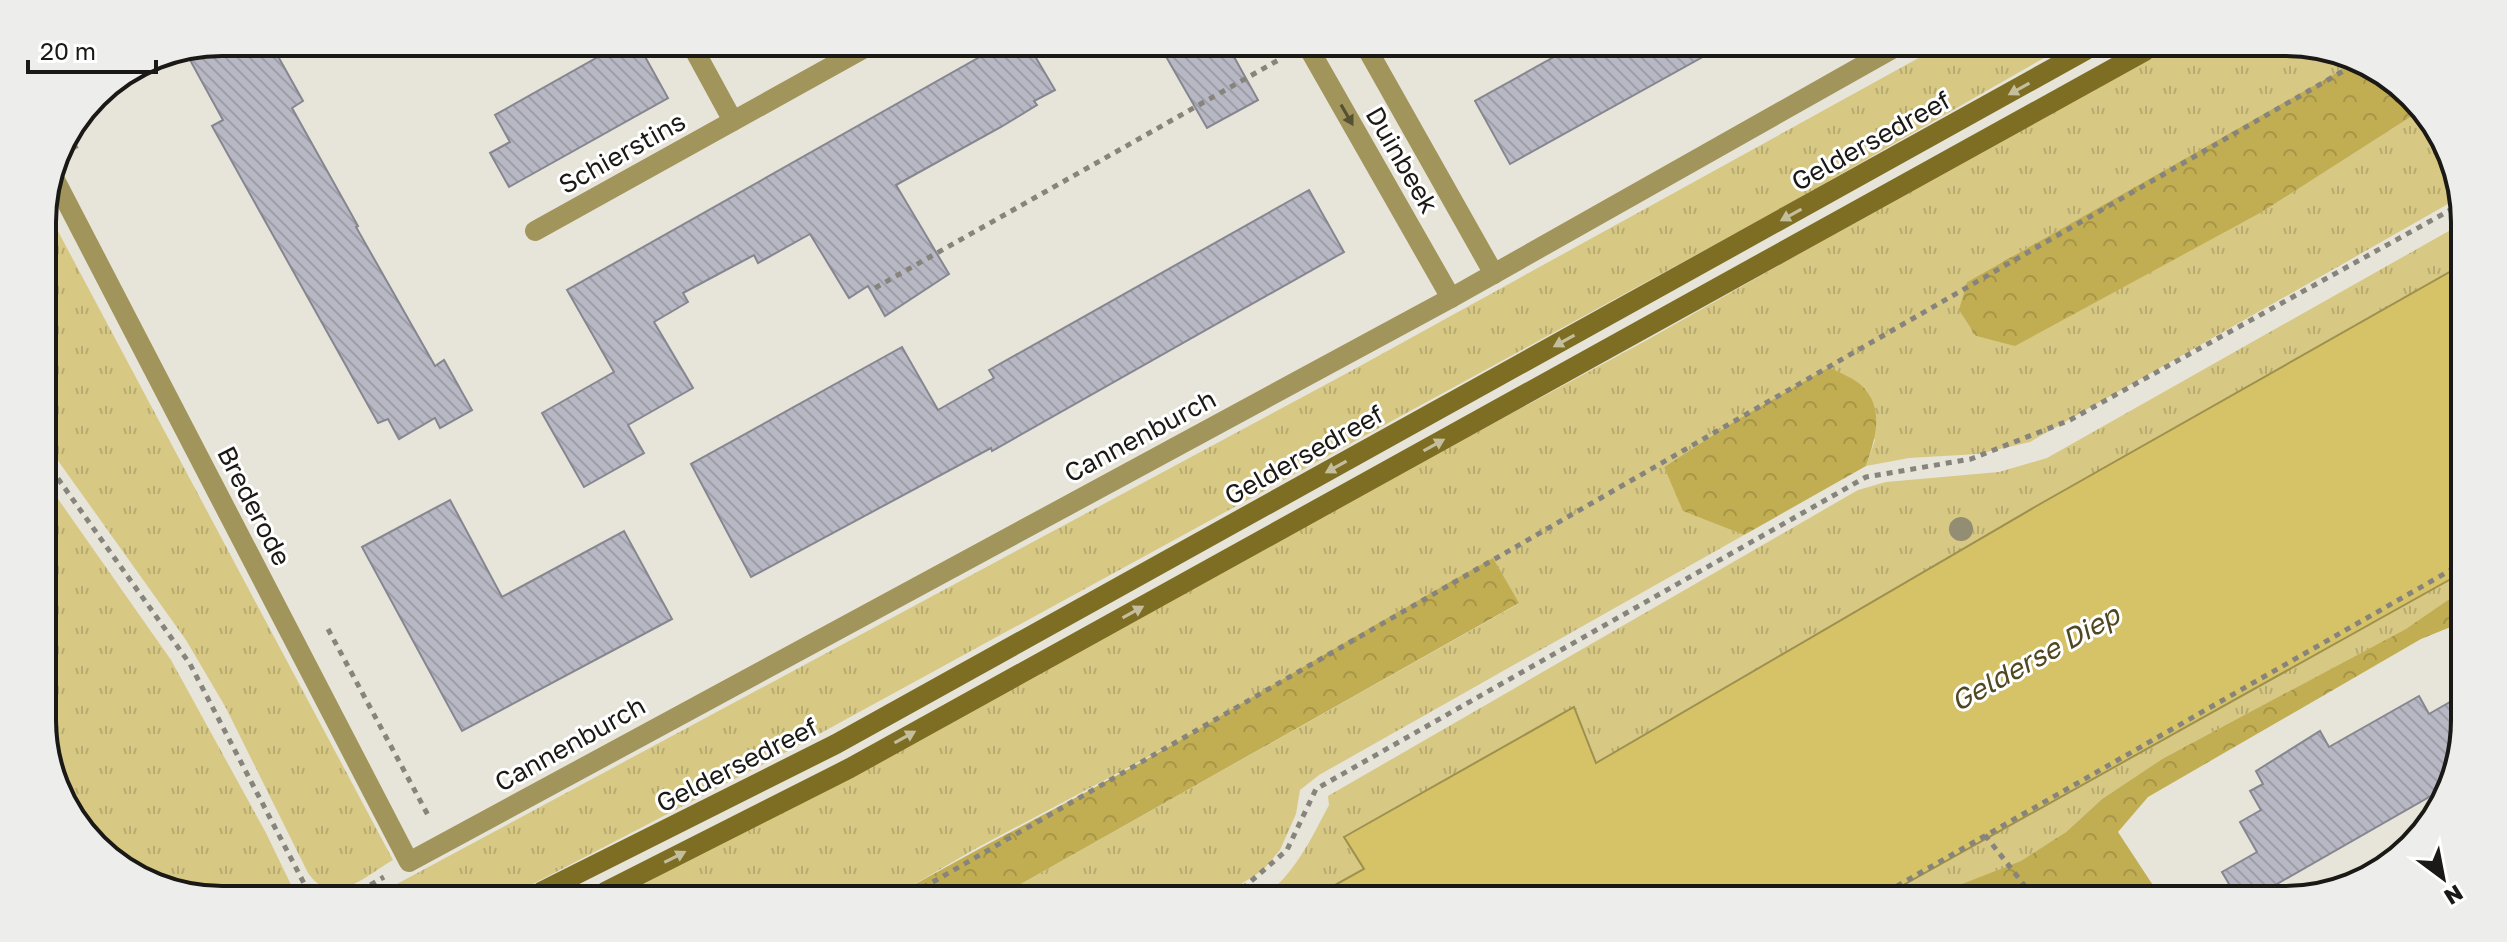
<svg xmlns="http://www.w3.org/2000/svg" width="2507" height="942" font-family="'Golos Text',sans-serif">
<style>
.grass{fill:url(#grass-tufts)}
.forest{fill:url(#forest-crowns)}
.water{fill:#d7c367;stroke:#9e904e;stroke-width:2}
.building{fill:url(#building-back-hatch);stroke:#858690;stroke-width:2}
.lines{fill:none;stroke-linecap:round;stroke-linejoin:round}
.path{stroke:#86847c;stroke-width:5;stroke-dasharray:6 6;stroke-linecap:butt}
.street{stroke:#a1955b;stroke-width:20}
.secondary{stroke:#7d6e23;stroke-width:20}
.tree{fill:#938d73}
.oneway{fill:#c4be9c}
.oneway2{fill:#575134}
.labels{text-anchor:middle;stroke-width:6;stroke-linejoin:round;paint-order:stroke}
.street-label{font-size:26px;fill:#1a1915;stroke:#fff}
.water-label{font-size:28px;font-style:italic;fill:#514821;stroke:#fff}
.rim{fill:none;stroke:#1a1915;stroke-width:4}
</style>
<defs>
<pattern id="grass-tufts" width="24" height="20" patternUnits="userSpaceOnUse" patternTransform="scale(2)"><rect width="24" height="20" fill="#d7c884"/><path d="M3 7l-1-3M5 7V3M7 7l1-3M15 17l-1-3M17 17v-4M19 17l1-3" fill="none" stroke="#b8ab71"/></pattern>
<pattern id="forest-crowns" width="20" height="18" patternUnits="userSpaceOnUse" patternTransform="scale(2)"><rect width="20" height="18" fill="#c2ae52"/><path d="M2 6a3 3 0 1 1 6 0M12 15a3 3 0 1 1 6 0" fill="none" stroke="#a69547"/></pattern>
<pattern id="building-back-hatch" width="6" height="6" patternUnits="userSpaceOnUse" patternTransform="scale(2)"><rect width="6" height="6" fill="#b8b8c4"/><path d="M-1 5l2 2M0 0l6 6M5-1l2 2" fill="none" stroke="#9e9ea8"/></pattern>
</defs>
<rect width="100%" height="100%" fill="#e7e4d9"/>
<g class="grass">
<polygon points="1933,50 2058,50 1778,210 777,757 531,885 513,892 382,892 1351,371"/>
<polygon points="2157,51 2342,51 2357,61 1967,282 1976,336 2015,345 2262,212 2423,109 2462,196 2030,442 1978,454 1909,458 1866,466 1875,440 1829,367 1735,421 1664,467 1684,511 1744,535 1319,775 1300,790 1296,814 1280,850 1263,870 1224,895 1003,894 1518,604 1493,559 1413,603 1182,739 973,850 898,894 627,893 1647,340"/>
<path d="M 44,205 L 393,860 C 365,876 333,909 308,873 L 226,708 L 186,640 L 44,441 Z"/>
<path d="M 2463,223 L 2461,399 L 2393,304 L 2040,504 L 1595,763 L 1575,707 L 1344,836 L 1364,869 L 1317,895 L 1265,895 C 1295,874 1312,837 1329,805 L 1328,796 L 1858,490 L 1886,482 L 1999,472 L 2047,458 Z"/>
<polygon points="44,479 171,660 266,833 294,891 165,891 87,839 45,755"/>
<polygon points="2458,575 2458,593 2407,629 2162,759 2102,799 2066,832 2021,862 1926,898 1880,898"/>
</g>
<g class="forest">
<polygon points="2357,61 2421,104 2423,109 2262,212 2015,346 1976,336 1959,310 1967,282"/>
<path d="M 1829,367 C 1839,373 1855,378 1863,387 C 1885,410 1875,439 1866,466 L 1744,535 L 1683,511 L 1664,467 L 1735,421 Z"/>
<path d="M 1493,558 L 1519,603 L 1003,894 L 898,894 C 991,840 1089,793 1182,739 C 1285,678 1388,616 1493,558 Z"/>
<polygon points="2458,593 2458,624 2421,639 2148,797 2118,832 2162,899 1926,898 2021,861 2066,832 2102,799 2162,759 2406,629"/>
</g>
<polygon class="water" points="2462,265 2458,575 1880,898 1317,895 1364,869 1344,837 1574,707 1596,763 2040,504"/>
<g class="building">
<polygon points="222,42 270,42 303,101 292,108 358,226 356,227 435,366 444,360 472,410 440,428 435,418 399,439 388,419 378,423 212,126 223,120 184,49"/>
<polygon points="621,44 638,44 668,98 509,187 490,153 510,142 495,115"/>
<polygon points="1001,45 1029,46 1055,90 1034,101 1037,105 1001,127 896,185 949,274 885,316 868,286 849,298 810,234 758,263 754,255 683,293 688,302 654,322 693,388 628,425 644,453 584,487 542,413 614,372 567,290"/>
<polygon points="1160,46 1228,46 1258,100 1207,128"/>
<polygon points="1570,48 1604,48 1717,49 1510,164 1475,101"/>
<polygon points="1309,190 1344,252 992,451 991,448 751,577 691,464 902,347 938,410 994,378 989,370"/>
<polygon points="450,500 502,597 624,531 672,619 462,731 362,547"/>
<polygon points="2419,696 2429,714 2457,698 2456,777 2450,785 2277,884 2286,900 2238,899 2222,872 2257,852 2240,822 2261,810 2250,791 2263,784 2256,771 2320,731 2329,747"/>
</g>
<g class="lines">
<g class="path">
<polyline points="68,133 78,152"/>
<polyline points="875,288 1282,58"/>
<polyline points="44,459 190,664 308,891"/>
<polyline points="328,629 429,817"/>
<polyline points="1985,835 2035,899"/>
<polyline points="360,891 384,877"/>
<polyline points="912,894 2359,62"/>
<polyline points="1232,895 1242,889 1287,850 1316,789 1866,477 1971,459 2070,420 2463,203"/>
<polyline points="1876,898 2458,566"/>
</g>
<g class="street">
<polyline points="691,44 733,121"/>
<polyline points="1308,47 1451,298"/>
<polyline points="1366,47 1494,274"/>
<polyline points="52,174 409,862 1451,298 1892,49"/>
<polyline points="535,231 870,45"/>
<polyline points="2387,865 2396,860"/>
</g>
<g class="secondary">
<polyline points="541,892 836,744 2086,50"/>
<polyline points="605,892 850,768 2145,51"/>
</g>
</g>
<circle class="tree" cx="1961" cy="529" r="12"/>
<defs><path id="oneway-solid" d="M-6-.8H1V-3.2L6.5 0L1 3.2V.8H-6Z" transform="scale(2)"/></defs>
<g class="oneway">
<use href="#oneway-solid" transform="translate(2019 89) rotate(151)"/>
<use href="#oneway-solid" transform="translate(1791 215) rotate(151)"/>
<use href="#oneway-solid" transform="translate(1564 341) rotate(151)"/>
<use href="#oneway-solid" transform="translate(1434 445) rotate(-29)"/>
<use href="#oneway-solid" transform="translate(1336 467) rotate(151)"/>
<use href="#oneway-solid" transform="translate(1133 612) rotate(-29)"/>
<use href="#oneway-solid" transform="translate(905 737) rotate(-29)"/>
<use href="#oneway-solid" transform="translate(675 857) rotate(-27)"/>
</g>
<use class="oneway2" href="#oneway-solid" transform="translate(1347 115) rotate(60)"/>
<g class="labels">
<g class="street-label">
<text transform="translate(1871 141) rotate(-29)" y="9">Geldersedreef</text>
<text transform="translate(622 153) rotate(-29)" y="9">Schierstins</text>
<text transform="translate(1402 160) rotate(60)" y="9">Duinbeek</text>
<text transform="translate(1140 436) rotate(-28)" y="9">Cannenburch</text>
<text transform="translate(1304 455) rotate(-29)" y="9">Geldersedreef</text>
<text transform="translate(254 506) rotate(63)" y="9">Brederode</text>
<text transform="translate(570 744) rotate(-29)" y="9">Cannenburch</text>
<text transform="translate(737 765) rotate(-27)" y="9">Geldersedreef</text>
</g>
<g class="water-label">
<text transform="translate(2035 658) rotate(-29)" y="10">Gelderse Diep</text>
</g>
</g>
<path d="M0 0H2507V942H0ZM222 56H2285A166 166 0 0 1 2451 222V720A166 166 0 0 1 2285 886H222A166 166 0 0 1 56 720V222A166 166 0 0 1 222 56Z" fill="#ededec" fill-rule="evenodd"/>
<path class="rim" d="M222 56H2285A166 166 0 0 1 2451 222V720A166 166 0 0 1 2285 886H222A166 166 0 0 1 56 720V222A166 166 0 0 1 222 56Z"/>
<g transform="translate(2443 878) rotate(148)" stroke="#ffffff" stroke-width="6" paint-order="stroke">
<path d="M0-6L14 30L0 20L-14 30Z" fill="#1a1915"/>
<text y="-12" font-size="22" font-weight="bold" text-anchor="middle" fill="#1a1915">N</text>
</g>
<path d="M28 60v12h128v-12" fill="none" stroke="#1a1915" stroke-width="4"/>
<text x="40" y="60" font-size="24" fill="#1a1915" stroke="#ffffff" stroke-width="6" paint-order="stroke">20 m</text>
</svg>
